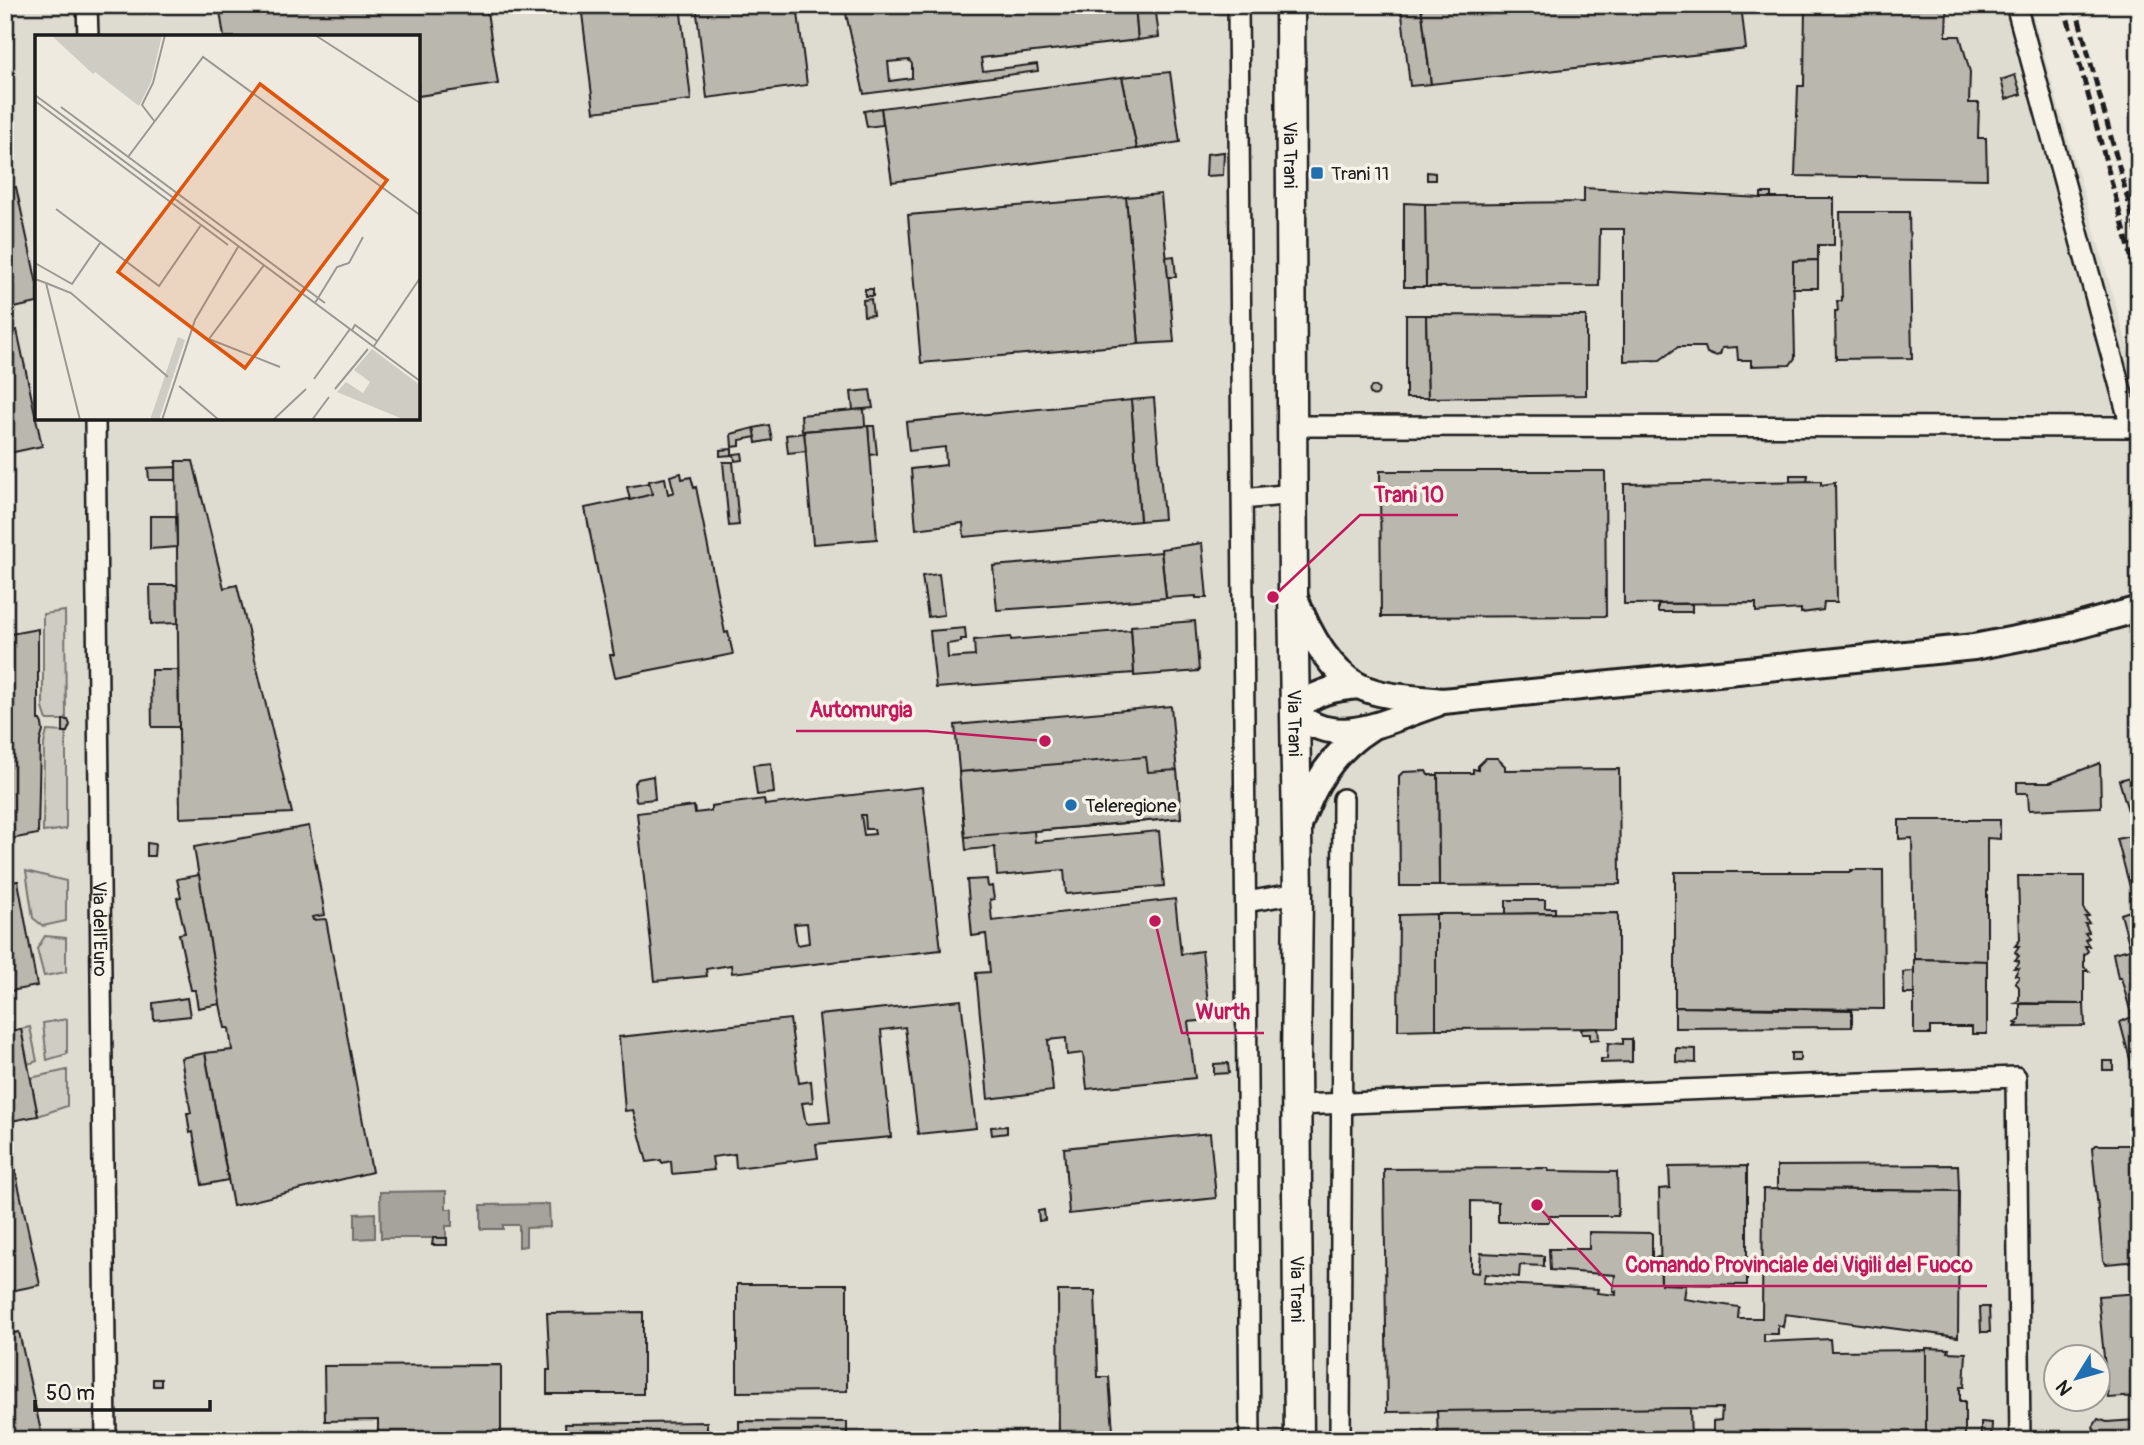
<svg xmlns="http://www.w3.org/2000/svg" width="2144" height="1445" font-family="Pangolin,sans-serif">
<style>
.built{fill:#dedbd1;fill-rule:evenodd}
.green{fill:#cfccc3;stroke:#767470;stroke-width:2}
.water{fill:#a6a39d;stroke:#6f6d69;stroke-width:2}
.building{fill:#bab7af;stroke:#1c1c1c;stroke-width:2;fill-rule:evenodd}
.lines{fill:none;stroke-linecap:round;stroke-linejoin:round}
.minor-casing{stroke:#1c1c1c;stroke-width:24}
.tertiary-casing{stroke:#1c1c1c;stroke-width:30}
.secondary-casing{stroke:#1c1c1c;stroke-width:33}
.minor{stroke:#f7f3e8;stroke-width:19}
.tertiary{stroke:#f7f3e8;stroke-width:24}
.secondary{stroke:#f7f3e8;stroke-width:28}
.rail{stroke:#1c1c1c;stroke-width:5;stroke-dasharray:10 5;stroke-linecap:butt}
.poi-dot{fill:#1f6fb2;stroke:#f7f3e8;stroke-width:2.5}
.labels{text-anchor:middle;stroke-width:7;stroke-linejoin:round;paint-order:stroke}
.street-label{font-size:19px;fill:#1c1c1c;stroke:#f7f3e8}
.poi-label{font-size:19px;fill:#1c1c1c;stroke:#f7f3e8;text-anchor:start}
.inset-road{fill:none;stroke:#9a9892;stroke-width:2}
.view{fill:#de560d;fill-opacity:0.15;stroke:#de560d;stroke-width:3.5}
.inset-edge{fill:none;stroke:#1c1c1c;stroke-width:3.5}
.leader{fill:none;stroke:#c2185b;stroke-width:2.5}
.callout-dot{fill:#c2185b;stroke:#f7f3e8;stroke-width:2.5}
.callout-label{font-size:21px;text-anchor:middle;font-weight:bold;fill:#c2185b;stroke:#f7f3e8;stroke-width:7;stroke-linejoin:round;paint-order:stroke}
</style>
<rect width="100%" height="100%" fill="#eeeae0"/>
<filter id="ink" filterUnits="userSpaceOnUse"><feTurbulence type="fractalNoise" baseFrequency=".0143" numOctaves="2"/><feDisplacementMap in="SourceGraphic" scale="14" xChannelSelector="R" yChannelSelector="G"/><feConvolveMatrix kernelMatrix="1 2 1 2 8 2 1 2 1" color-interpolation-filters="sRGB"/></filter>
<g filter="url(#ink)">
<path class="built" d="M 5,5 L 2030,5 L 2139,386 L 2139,1440 L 5,1440 ZM 37,37 L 418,37 L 418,418 L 37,418 ZM 2056,1358 L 2098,1358 L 2098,1400 L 2056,1400 Z"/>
<g class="green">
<polygon points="65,611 66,720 47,720 43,708 43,614"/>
<polygon points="47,731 66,732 66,829 43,832 44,744"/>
<polygon points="26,871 66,881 66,921 43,926 33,918"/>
<polygon points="45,936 66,938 66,972 44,976 37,949"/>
<polygon points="67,1019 67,1054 47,1060 43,1023"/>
<polygon points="30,1027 37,1061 28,1064 21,1029"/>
<polygon points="67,1070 67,1106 38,1116 30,1078"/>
</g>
<g class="water">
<polygon points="446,1191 446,1209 452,1209 452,1226 446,1226 446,1238 381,1238 380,1192"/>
<polygon points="549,1204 550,1227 526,1228 526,1246 519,1247 519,1225 503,1225 503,1229 481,1229 481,1205"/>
<polygon points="375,1213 375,1238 355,1239 355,1214"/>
</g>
<g class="building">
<polygon points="219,5 486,5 498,84 418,96 418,37 224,37"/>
<polygon points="581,5 680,5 691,100 594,112"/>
<polygon points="696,5 797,5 807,85 707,98"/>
<path d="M 844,5 L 1135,5 L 1138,40 L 981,58 L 983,71 L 1037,64 L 1038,71 L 864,94 ZM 909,60 L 912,64 L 912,78 L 890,81 L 888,62 Z"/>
<polygon points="1135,5 1155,5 1159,37 1138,40"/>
<polygon points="1401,5 1421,5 1431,84 1410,86"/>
<polygon points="1421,5 1741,5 1746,49 1431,84"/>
<polygon points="1805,5 1947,5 1946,36 1960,36 1970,72 1969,103 1979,103 1978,138 1986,138 1987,179 1795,176 1798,86 1804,86"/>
<polygon points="1170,72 1180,142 1137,149 1122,77"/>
<polygon points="2015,75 2021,94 2006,99 2001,80"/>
<polygon points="1122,77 1137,149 892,182 881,108"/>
<polygon points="881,108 883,125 867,127 864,111"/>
<polygon points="1224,152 1223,175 1206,176 1207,154"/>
<polygon points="1427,172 1435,173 1435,180 1427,180"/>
<polygon points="16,187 37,284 37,303 5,310 5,189"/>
<polygon points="1584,188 1761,198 1834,198 1834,245 1818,245 1818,260 1793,261 1795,358 1790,365 1751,366 1751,360 1738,360 1737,347 1722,348 1720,355 1714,356 1707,353 1705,347 1678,347 1660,360 1624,361 1624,229 1600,229 1599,286 1426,287 1425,204 1584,202"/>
<rect x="1761" y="193" width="10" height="5"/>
<polygon points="1161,194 1174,342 1139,344 1126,197"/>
<polygon points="1126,197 1139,344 921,363 908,215"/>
<polygon points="1404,203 1425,204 1426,287 1404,287"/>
<polygon points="1840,212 1909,212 1912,358 1836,359 1835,311 1838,311 1837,301 1842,301"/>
<polygon points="1174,256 1176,277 1168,277 1166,257"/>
<polygon points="1818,260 1818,288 1793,288 1793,261"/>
<rect x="865" y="289" width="8" height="7"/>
<polygon points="871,299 873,315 864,316 863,300"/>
<polygon points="1406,315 1426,315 1428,398 1406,398"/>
<polygon points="1426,315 1586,316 1586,395 1428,398"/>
<polygon points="17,330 42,446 5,454 5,332"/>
<circle cx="1374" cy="391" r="4.5"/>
<polygon points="870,390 873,408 853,410 851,392"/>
<polygon points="1154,398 1164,519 1140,521 1131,400"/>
<polygon points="1131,400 1140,521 964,537 963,523 916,529 911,469 946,465 945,447 909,451 906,422"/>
<polygon points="864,409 865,426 802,431 801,415"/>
<polygon points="769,425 772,440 756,443 754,428"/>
<polygon points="868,426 874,426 877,454 870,455"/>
<polygon points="868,426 877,539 813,544 804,431"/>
<polygon points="754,428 756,437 740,440 740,446 732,447 731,434"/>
<polygon points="804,433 806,451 788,453 786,435"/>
<polygon points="732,449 732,455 720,456 720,450"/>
<polygon points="742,453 743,460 735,461 734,454"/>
<polygon points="176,461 193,461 224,588 237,585 292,813 180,818"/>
<polygon points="723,462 733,462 739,525 729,526"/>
<polygon points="176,467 176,480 149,480 148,468"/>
<polygon points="1380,471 1605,471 1606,616 1381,617"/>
<polygon points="681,473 682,479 691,477 694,488 696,487 725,633 728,632 733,654 615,677 610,655 614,655 585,508 652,494 649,481 665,478 668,494 674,492 670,476"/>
<polygon points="1790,475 1808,475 1807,482 1790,482"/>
<polygon points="1821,481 1821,485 1835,483 1837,602 1824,602 1823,610 1801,613 1801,609 1756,612 1756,603 1624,604 1624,484"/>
<polygon points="649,483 652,494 630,500 627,487"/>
<polygon points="150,516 176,516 177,547 150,549"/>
<polygon points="1202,543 1207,598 1196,598 1196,596 1166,598 1161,549"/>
<polygon points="1161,552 1166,598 997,610 993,566"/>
<polygon points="939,574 944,615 928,617 922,576"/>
<polygon points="150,585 177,585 178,623 151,624"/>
<rect x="1658" y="604" width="34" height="8"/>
<polygon points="1195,621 1199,671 1134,676 1131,626"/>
<polygon points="965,628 966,639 961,639 961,642 947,644 948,658 975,656 974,640 1011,637 1011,640 1131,630 1134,673 936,688 930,631"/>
<polygon points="38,629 38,720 40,720 42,724 43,731 40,742 38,834 5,840 5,635"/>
<polygon points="151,670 178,670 179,727 152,727"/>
<polygon points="1171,706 1181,818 1034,831 1035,842 1159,831 1164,886 1066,894 1064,870 997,876 995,847 966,850 955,725"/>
<polygon points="63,720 68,720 70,725 67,732 63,732"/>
<polygon points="1146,757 1148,772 1177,770 1181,818 965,837 959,772"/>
<polygon points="1486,758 1497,758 1505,766 1505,770 1619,769 1620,884 1439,886 1438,773 1473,773 1473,769 1478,770 1478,766"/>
<polygon points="771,763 774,793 757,795 753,765"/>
<polygon points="2100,763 2101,807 2029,810 2028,793 2017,793 2017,782 2050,782"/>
<polygon points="1426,771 1428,775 1438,775 1439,886 1400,886 1399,776 1403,772"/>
<polygon points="2139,775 2139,981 2121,914 2136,909 2117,839 2135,835 2119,780"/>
<polygon points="653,776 655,799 636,801 634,784 638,779"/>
<path d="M 922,787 L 941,950 L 732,973 L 731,965 L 706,969 L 707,976 L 655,981 L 637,813 L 694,806 L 695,813 L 711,811 L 711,806 L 764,799 L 765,805 ZM 861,815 L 865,815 L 866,829 L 874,829 L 875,834 L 864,835 ZM 807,923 L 809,943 L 797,945 L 794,924 Z"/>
<polygon points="1899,820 2000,820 2000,839 1987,838 1987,961 1914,959 1912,838 1899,839"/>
<polygon points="309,826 325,915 312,917 313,920 326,919 372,1172 233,1206 205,1053 232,1050 229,1028 225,1028 220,1004 194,847"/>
<polygon points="147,843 155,844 154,856 147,856"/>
<polygon points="1851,870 1883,870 1884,1009 1675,1007 1675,872 1851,872"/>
<polygon points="199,875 220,1004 198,1008 195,990 191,990 179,934 185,933 177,898 181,897 177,879"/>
<polygon points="2018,876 2084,876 2084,910 2089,916 2085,917 2089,923 2085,924 2089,932 2085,933 2089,938 2085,940 2089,946 2085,946 2088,951 2084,955 2084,967 2089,971 2084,971 2084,1004 2015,1003 2019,1000 2019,987 2015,982 2019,978 2019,976 2015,975 2019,968 2014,968 2019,963 2019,961 2015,960 2019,956 2015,952 2019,946 2015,946 2020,940"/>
<polygon points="987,879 988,887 992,886 994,899 990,900 992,921 1175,899 1181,954 1202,951 1210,1020 1188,1022 1195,1078 1087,1089 1083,1053 1067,1055 1066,1038 1048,1040 1053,1091 988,1099 976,973 990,972 986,934 972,936 967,880"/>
<polygon points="18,881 37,986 5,992 5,883"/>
<polygon points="1506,900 1545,900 1545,908 1555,908 1555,913 1506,914"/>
<polygon points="1618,913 1618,1028 1436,1029 1436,914"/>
<polygon points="1436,914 1436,1029 1398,1030 1399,915"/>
<polygon points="2130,949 2139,981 2139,1093 2120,1022 2132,1017 2121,978 2118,978 2113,953"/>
<polygon points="1914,959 1987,961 1987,1034 1972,1034 1972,1027 1930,1027 1930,1034 1914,1034"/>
<polygon points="1914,971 1914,994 1904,994 1903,972"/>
<polygon points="187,998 190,1016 154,1020 153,1003"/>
<polygon points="961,1000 976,1128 918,1134 905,1027 881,1030 891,1137 816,1144 818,1158 736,1168 735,1154 712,1157 714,1170 672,1174 671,1161 662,1163 661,1160 647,1162 633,1110 625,1111 619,1037 790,1019 799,1083 811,1081 813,1102 802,1103 806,1124 830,1122 819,1015"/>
<polygon points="2020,1004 2084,1004 2085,1026 2015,1027 2018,1024 2015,1023 2020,1019"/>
<polygon points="1675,1007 1852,1010 1852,1027 1675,1028"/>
<polygon points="1598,1028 1599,1039 1590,1040 1590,1034 1582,1034 1581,1029"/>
<polygon points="21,1029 38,1116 5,1122 5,1032"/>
<polygon points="1623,1039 1632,1039 1632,1062 1601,1063 1601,1059 1607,1059 1608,1043 1623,1044"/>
<polygon points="1676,1048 1696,1049 1696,1063 1676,1062"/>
<polygon points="205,1053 228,1180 202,1185 193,1132 190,1133 187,1113 191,1113 181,1058"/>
<rect x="1791" y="1053" width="9" height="8"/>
<rect x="2103" y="1061" width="10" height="9"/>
<polygon points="1228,1063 1229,1073 1214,1074 1214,1064"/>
<polygon points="1007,1126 1007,1133 992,1135 991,1127"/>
<polygon points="1210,1133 1216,1198 1069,1214 1064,1148"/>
<polygon points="2095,1145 2135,1145 2139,1192 2139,1261 2106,1264 2103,1260 2092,1148"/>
<polygon points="2135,1145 2139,1145 2139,1192"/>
<polygon points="12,1156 40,1285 5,1292 5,1158"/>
<polygon points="1958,1165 1959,1191 1777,1189 1777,1166"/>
<polygon points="1747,1166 1747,1285 1661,1284 1659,1189 1670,1188 1669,1167"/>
<polygon points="1548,1168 1549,1171 1617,1172 1618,1216 1549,1216 1549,1222 1498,1222 1498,1202 1471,1201 1471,1272 1479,1273 1481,1253 1544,1256 1544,1266 1520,1265 1519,1277 1485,1274 1483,1283 1598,1289 1597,1293 1616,1295 1616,1291 1613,1291 1615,1275 1550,1270 1549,1249 1589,1249 1589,1232 1652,1233 1652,1258 1660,1257 1661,1284 1686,1285 1684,1299 1739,1307 1738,1318 1762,1318 1763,1189 1959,1191 1958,1337 1785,1314 1783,1327 1778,1325 1778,1334 1764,1334 1764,1342 1830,1339 1831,1351 1926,1350 1926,1440 1768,1440 1768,1431 1713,1432 1713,1421 1721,1420 1722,1408 1387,1412 1384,1169"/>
<polygon points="1044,1210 1045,1220 1039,1221 1038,1211"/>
<polygon points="433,1238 447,1238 447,1245 432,1245"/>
<polygon points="737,1284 847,1284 847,1391 737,1392"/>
<polygon points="1058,1291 1095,1291 1098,1377 1109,1377 1113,1431 1099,1431 1100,1440 1059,1440"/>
<polygon points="2139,1293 2139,1396 2108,1398 2098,1296"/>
<polygon points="1980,1307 1989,1307 1990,1332 1981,1332"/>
<polygon points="643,1312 643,1394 547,1394 547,1370 550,1370 547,1313"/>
<polygon points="19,1332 31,1387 43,1440 7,1440 5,1432 5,1335"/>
<polygon points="1926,1348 1949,1349 1948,1352 1966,1353 1964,1387 1960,1387 1960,1401 1965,1401 1965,1440 1926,1440"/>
<polygon points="501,1365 501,1440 378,1440 378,1420 325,1421 324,1366"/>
<rect x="153" y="1379" width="8" height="7"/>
<polygon points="1690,1408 1691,1440 1438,1440 1437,1411"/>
<polygon points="2098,1419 2107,1422 2135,1420 2137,1440 2095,1440 2095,1431 2093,1427"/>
<polygon points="739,1421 847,1422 847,1440 739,1440"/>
<polygon points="707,1422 707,1440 566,1440 565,1424"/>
<polygon points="1981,1422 1992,1423 1991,1440 1981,1440"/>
</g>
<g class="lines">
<defs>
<g id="minor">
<polyline points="87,5 88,37"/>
<polyline points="1238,5 1250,1440"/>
<path id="s1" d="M 95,418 L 106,1440"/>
<polyline points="1293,426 2131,427 2016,5"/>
<polyline points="1243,499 1293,494"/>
<polyline points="1246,902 1298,893"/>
<polyline points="1297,1105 2016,1077 2020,1440"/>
<polyline points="1340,1440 1343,799"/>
</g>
<g id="tertiary">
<path d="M 1294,595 C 1306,627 1326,669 1359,686 C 1383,698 1417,698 1443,701 L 1974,647 L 2067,629 L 2139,609"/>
<path d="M 1359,686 C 1335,688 1311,692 1295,712 C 1335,752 1392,718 1436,704"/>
<path d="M 1299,826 C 1313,785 1332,752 1370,728"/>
</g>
<g id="secondary">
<path id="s2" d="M 1290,5 L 1293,593 L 1298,893 L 1296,1065 L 1299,1440"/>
</g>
</defs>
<use href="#minor" class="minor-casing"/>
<use href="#tertiary" class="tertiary-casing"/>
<use href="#secondary" class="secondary-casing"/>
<use href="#minor" class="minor"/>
<use href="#tertiary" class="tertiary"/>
<use href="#secondary" class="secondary"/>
<g class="rail">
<polyline points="2064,5 2139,285"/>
<polyline points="2075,5 2139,240"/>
</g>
</g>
</g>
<g class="poi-dot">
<rect x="1310" y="166" width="14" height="14" rx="3.5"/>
<circle cx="1071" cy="805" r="7"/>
</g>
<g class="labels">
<g class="street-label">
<text dy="7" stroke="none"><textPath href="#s2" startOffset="150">Via Trani</textPath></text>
<text dy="7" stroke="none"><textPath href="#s2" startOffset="718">Via Trani</textPath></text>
<text dy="7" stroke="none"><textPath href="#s1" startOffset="511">Via dell'Euro</textPath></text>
<text dy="7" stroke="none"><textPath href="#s2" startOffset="1284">Via Trani</textPath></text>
</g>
<g class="poi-label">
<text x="1331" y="180">Trani 11</text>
<text x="1085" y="812">Teleregione</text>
</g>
</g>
<g transform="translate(35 35)">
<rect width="385" height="385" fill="#eeeae0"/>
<path d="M 16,0 L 127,0 L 116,47 L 104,71 L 60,37 L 58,39 ZM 143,302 L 150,305 L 124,385 L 115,385 ZM 337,314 L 385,350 L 385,385 L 370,385 L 302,357 L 311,347 L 328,358 L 335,347 L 319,335 Z" fill="#cfccc3"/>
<path class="inset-road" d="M 280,0 L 385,68M 0,60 L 385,346M 0,66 L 193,210M 26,72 L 290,268M 120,87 L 107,70 L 118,48 L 130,0M 93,122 L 168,22 L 385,180M 21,174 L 124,251 L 166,190M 0,228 L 37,249 L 65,208M 229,230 L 174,304 L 245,332M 0,244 L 11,248 L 45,385M 11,248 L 36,258 L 133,342M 280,268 L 302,232 L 314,228 L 328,202M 317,295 L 320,290 L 342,306M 339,311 L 385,243M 279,344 L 315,294M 144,351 L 184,385M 300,354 L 333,314M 127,385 L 160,285 L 203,212M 238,385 L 271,354M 277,385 L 294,362"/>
<path class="view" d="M 225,49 L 352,145 L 210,333 L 83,237 Z"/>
<rect width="385" height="385" class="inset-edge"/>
</g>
<path class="leader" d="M1273 597L1360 515H1458M1045 741L927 731H796M1155 921L1182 1033H1264M1537 1205L1612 1286H1987"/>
<g class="callout-dot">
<circle cx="1273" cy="597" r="7"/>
<circle cx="1045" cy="741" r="7"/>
<circle cx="1155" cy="921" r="7"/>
<circle cx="1537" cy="1205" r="7"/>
</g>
<g class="callout-label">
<text x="1409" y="502">Trani 10</text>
<text x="861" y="717">Automurgia</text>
<text x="1223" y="1019">Wurth</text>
<text x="1799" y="1272">Comando Provinciale dei Vigili del Fuoco</text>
</g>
<rect width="2144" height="1445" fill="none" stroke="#f7f3e8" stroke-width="28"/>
<rect x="14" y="14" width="2116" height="1417" fill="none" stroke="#1c1c1c" stroke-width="2.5" filter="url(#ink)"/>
<g transform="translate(2077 1378) rotate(233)"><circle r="33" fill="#f7f3e8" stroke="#9f9d96" stroke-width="2"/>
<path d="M0-5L12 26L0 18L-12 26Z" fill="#1f6fb2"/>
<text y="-10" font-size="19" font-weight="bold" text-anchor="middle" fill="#1c1c1c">N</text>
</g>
<path d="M35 1400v10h175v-10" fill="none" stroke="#1c1c1c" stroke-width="3.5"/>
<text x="46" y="1400" font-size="21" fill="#1c1c1c" stroke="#f7f3e8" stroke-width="5" paint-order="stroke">50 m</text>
</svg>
